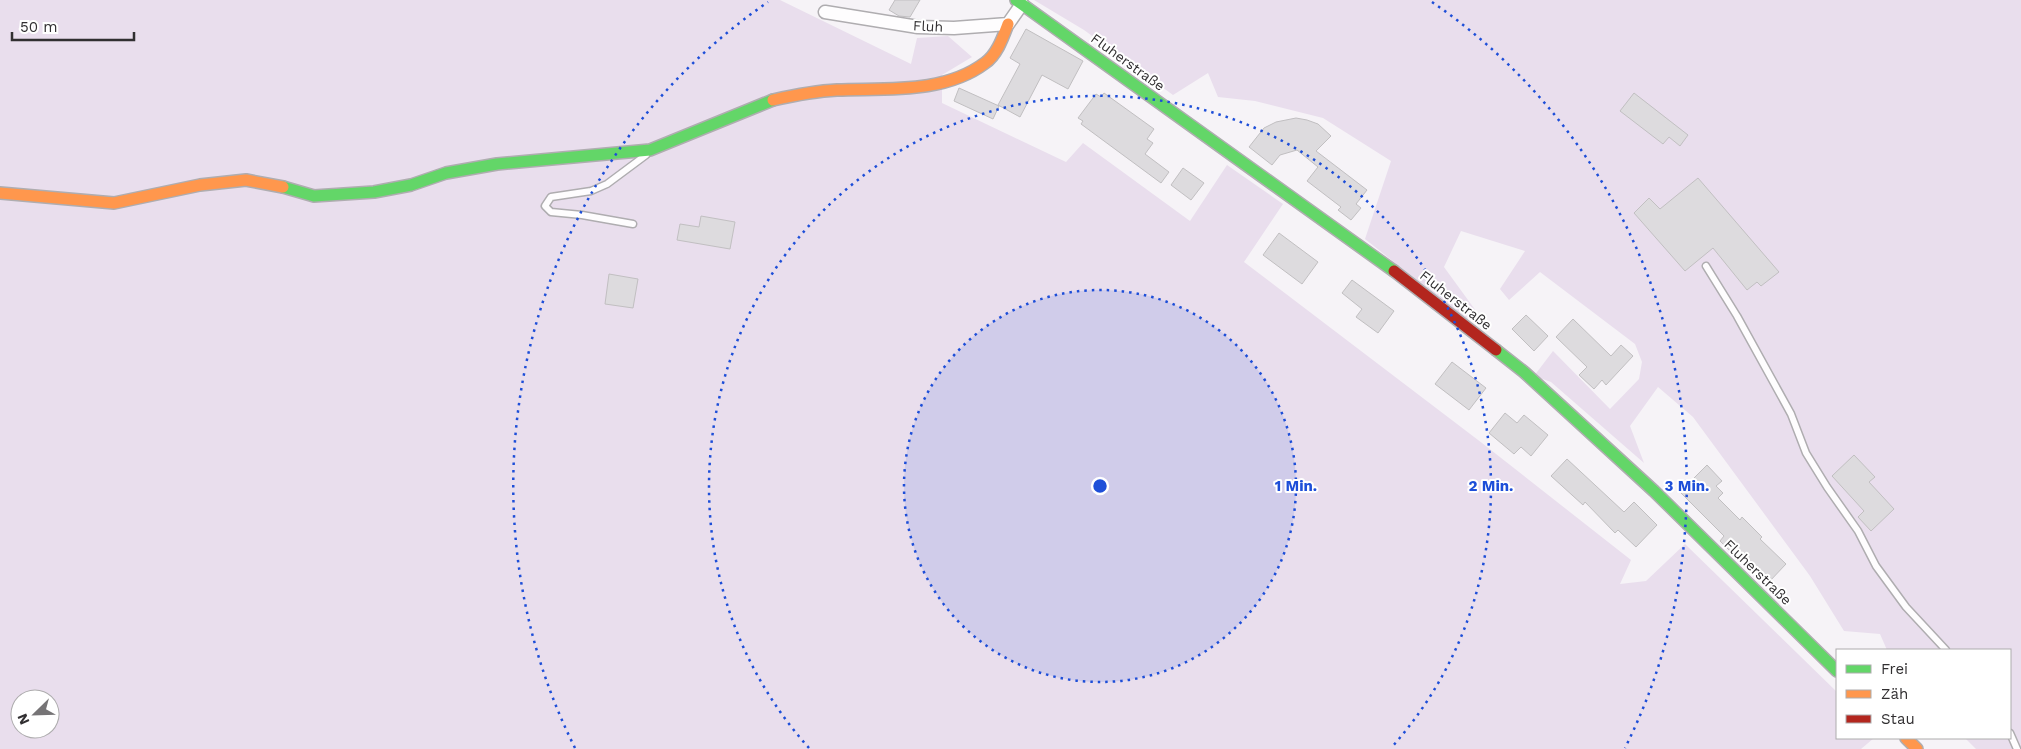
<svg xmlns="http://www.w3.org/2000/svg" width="2021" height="749" font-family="'Work Sans',sans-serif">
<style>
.green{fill:#e9deed;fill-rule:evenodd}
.building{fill:#dddbde;stroke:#c1bfc1}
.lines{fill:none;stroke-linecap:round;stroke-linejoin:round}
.lane-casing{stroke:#afadb0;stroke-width:9}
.street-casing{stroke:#afadb0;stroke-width:15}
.fast-casing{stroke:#afadb0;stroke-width:14}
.slow-casing{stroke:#afadb0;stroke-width:14}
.jam-casing{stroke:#afadb0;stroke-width:14}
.lane{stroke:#fefdfe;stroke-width:6}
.street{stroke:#fefdfe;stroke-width:12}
.fast{stroke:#63d668;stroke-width:11}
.slow{stroke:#ff974d;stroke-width:11}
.jam{stroke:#b3261e;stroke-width:11}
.ring{fill:none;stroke:#1d4ed8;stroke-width:2.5;stroke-dasharray:2.5 5}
.labels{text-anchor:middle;stroke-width:4;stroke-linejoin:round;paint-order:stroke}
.street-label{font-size:14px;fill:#312f31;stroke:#fff}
.centre{fill:#1d4ed8;stroke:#fff;stroke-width:2.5}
.ring-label{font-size:15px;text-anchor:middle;font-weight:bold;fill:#1d4ed8;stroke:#fff;stroke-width:4;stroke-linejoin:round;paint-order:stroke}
</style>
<rect width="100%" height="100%" fill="#f6f3f7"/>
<g class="green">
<path d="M 0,0 L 780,0 L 911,64 L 917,38 L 948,36 L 972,57 L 942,75 L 942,103 L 1066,162 L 1083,143 L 1190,221 L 1227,165 L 1283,204 L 1244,262 L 1482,443 L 1631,560 L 1620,584 L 1646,581 L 1685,544 L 1837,692 L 1837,738 L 1874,738 L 1861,749 L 0,749 ZM 20,699 L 50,699 L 50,729 L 20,729 Z"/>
<polygon points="1034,0 2021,0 2021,749 1976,749 1965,738 2010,738 2010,650 1887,650 1880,634 1844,631 1810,576 1693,417 1658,387 1630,426 1644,463 1551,382 1534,376 1553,351 1610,409 1639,379 1642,362 1635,344 1540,272 1509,300 1500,289 1525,251 1461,231 1444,267 1484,322 1464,318 1365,239 1391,161 1323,118 1255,101 1218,97 1208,73 1173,95 1084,30"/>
</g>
<g class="building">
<polygon points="895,0 920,0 910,17 899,16 889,10"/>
<polygon points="1026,29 1083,61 1068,89 1042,75 1020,117 998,105 1020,64 1010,58"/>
<polygon points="959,88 999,106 993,119 954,101"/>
<polygon points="1104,93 1154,129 1147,139 1153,143 1145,154 1169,172 1161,183 1081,124 1083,121 1078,118 1096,94 1101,97"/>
<polygon points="1634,93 1688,135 1680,146 1669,137 1663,144 1620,111"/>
<polygon points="1296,118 1307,120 1318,124 1331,136 1316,151 1367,190 1356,204 1361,208 1351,220 1338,210 1341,207 1307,181 1318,167 1297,150 1280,155 1272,165 1249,147 1264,128 1276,122"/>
<polygon points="1183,168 1204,183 1191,200 1171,185"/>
<polygon points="1698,178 1779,272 1761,286 1757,282 1747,290 1713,248 1685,271 1634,213 1649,198 1660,209"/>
<polygon points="701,216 735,222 730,249 677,240 680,224 699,227"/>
<polygon points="1279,233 1318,262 1302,284 1263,255"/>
<polygon points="609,274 638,279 633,308 605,304"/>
<polygon points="1352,280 1394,311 1378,333 1356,317 1362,309 1342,293"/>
<polygon points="1526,315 1548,336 1534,351 1512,329"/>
<polygon points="1573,319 1611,356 1621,345 1633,356 1606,385 1602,380 1594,389 1579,375 1587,367 1556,337"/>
<polygon points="1452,362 1486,388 1469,410 1435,384"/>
<polygon points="1505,413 1517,423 1524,415 1548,435 1531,456 1521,447 1514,454 1489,433"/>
<polygon points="1854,455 1875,477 1869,482 1894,509 1871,531 1858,517 1864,511 1832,476"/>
<polygon points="1567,459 1624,512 1634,502 1657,525 1636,547 1618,530 1615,533 1585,502 1583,505 1551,476"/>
<polygon points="1707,465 1722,481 1716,486 1723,493 1718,498 1740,520 1742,517 1762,537 1760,539 1786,564 1769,582 1737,552 1734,555 1720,541 1724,536 1680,492"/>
</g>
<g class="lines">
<defs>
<g id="lane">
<polyline points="633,224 582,215 551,212 545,206 551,197 591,191 607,184 646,155"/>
<polyline points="1706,266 1737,316 1791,414 1806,453 1827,487 1858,531 1876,566 1906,607 1946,650"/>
<polyline points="2010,733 2017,749"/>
</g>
<polyline id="street" points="825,12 918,27 954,28 1008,24 1022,4"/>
<g id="fast">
<polyline points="1016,0 1394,271"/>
<polyline points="283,187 314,196 374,192 411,185 446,173 497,164 650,150 773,100"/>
<polyline points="1496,350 1524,372 1654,491 1837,671"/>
</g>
<g id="slow">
<path d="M 773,100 C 795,95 815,91 837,90 C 886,88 944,94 985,63 C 997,55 1003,37 1008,24"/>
<polyline points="0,193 114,203 200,185 246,180 283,187"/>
<polyline points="1906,738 1917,749"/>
</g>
<polyline id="jam" points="1394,271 1496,350"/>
</defs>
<use href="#lane" class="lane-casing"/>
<use href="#street" class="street-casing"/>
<use href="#fast" class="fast-casing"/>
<use href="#slow" class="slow-casing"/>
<use href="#jam" class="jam-casing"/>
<use href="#lane" class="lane"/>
<use href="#street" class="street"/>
<use href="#fast" class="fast"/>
<use href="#slow" class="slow"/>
<use href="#jam" class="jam"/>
</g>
<circle cx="1100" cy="486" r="196" fill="#1d4ed8" fill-opacity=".12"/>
<g class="ring">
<circle cx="1100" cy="486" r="196"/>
<path d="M809 748A391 391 0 1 1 1391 748"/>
<path d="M575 748A587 587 0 0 1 768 2M1432 2A587 587 0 0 1 1625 748"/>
</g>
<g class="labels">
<g class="street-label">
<text transform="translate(928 26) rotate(3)" y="5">Fluh</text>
<text transform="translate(1128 62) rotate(36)" y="5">Fluherstraße</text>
<text transform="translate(1456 300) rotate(38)" y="5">Fluherstraße</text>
<text transform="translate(1758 572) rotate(44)" y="5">Fluherstraße</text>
</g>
</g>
<circle cx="1100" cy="486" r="8" class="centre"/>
<g class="ring-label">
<text x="1296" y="491">1 Min.</text>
<text x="1491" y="491">2 Min.</text>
<text x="1687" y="491">3 Min.</text>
</g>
<rect x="1836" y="649" width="175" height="90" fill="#ffffff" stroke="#adacad"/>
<rect x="1846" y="665" width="25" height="8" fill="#63d668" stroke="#adacad"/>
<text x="1881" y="674" font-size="15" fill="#312f31">Frei</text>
<rect x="1846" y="690" width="25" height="8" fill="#ff974d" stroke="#adacad"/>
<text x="1881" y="699" font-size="15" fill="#312f31">Zäh</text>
<rect x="1846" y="715" width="25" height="8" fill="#b3261e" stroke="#adacad"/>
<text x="1881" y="724" font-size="15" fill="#312f31">Stau</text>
<g transform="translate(35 714) rotate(247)"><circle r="24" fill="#ffffff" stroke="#adacad"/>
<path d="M0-4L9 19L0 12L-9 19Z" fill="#767476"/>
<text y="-8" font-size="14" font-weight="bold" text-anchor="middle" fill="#312f31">N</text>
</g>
<path d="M12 32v8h122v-8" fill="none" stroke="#312f31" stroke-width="2.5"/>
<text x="20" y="32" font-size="15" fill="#312f31" stroke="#ffffff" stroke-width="4" paint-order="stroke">50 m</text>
</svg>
